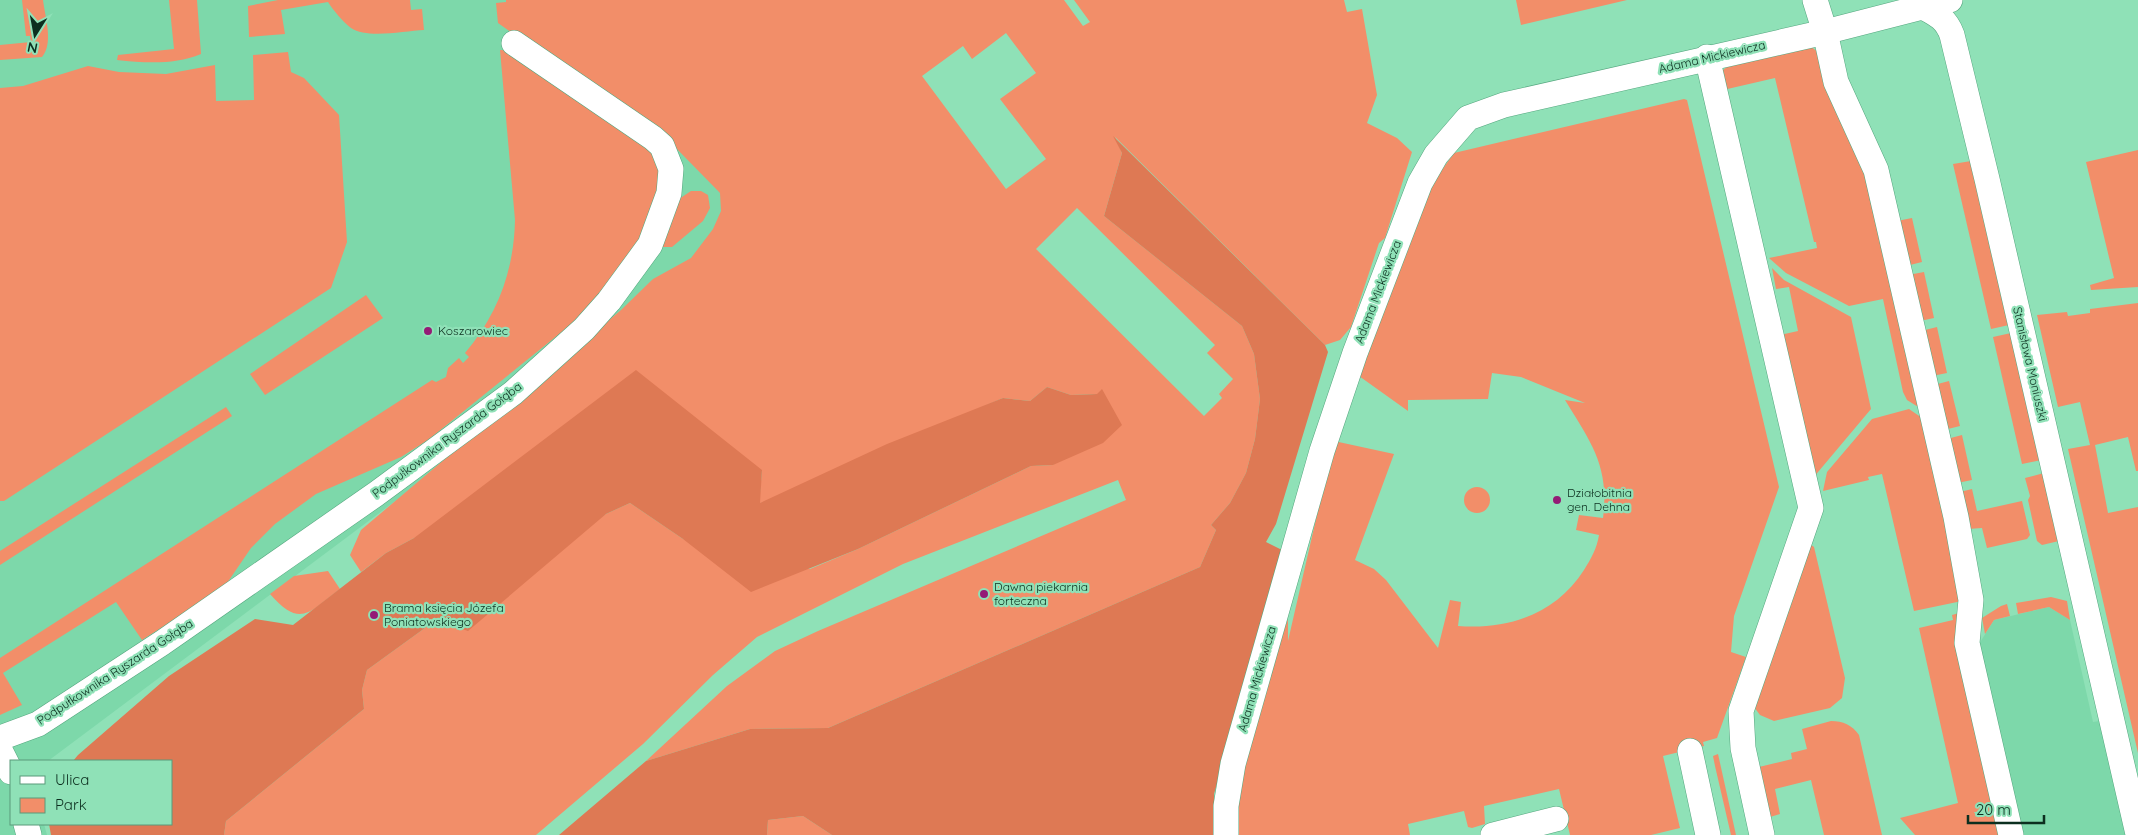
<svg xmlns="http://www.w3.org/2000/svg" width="2138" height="835" font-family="Quicksand,sans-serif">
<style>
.built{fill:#7dd8aa}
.green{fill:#f28e69;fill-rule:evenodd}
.forest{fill:#de7954}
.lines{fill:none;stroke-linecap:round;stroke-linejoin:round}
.minor-casing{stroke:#54a67e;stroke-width:26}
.minor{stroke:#fff;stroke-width:25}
.poi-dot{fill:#941b76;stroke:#8fe1b7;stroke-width:2}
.labels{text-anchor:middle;stroke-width:4.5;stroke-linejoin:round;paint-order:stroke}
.street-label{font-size:12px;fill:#0c2f1f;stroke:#8fe1b7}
.poi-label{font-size:12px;fill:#0c2f1f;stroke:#8fe1b7;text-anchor:start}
</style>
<rect width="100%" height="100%" fill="#8fe1b7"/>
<g class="built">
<polygon points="0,0 748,0 690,111 789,211 390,505 48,761 11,761 11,824 44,824 47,835 0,835"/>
<polygon points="2049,607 2070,620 2093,722 2100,721 2126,835 2024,835 1979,644 1994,620"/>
</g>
<g class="green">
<path d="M 22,0 L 43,0 C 45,17 54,43 42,57 L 0,60 L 0,45 L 31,42 L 30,36 L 26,36 Z"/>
<path d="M 169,0 L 197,0 L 201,54 C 174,65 146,63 117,60 L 118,55 L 174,49 Z"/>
<path d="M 278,0 L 410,0 L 411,10 L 422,9 L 424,30 C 404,31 367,39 351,28 C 342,21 334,11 328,2 L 281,10 L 285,34 L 249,37 L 248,6 Z"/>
<path d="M 506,0 L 1064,0 L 1083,26 L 1090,22 L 1074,0 L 1344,0 L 1347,12 L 1362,9 L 1377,95 L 1367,123 L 1397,138 L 1412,152 L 1385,238 L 1379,243 L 1351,327 L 1340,340 L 1325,345 L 1115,137 L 1122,153 L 1104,216 L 1242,326 L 1254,354 L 1260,399 L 1255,439 L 1246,473 L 1230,503 L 1211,525 L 1216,530 L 1200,567 L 828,728 L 750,729 L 646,761 L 727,686 L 775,651 L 818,631 L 1126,500 L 1118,480 L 903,564 L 757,637 L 713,675 L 643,744 L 536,835 L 224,835 L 226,821 L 364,709 L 362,690 L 367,670 L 436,620 L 606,514 L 630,503 L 683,539 L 810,569 L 858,549 L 1031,466 L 1053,465 L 1097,394 L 1071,395 L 1047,387 L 1030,401 L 1003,398 L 759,504 L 762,470 L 414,538 L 386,553 L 361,572 L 350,555 L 361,530 L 621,310 L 653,279 L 691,258 L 713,229 L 721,211 L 720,193 L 675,147 L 498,23 L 496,3 L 506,2 ZM 1006,33 L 1036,73 L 1000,99 L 1046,159 L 1006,189 L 922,76 L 963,46 L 972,59 ZM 1077,208 L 1215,345 L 1207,353 L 1233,379 L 1219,394 L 1222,398 L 1204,416 L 1036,249 Z"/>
<polygon points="1516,0 1627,0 1521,25"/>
<polygon points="1809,45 1819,53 1860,157 1923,410 1907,400 1903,392 1883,299 1849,306 1786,273 1769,258 1817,248 1816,242 1814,242 1775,78 1723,90 1722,71 1730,64"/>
<path d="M 500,50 L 521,51 L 655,146 L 661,170 L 654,218 L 605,297 L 428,440 L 401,457 L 316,494 L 275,524 L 251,548 L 223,589 L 142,640 L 116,602 L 3,673 L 22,705 L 0,715 L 0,658 L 432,380 L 436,382 L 446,377 L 448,368 L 459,358 L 463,363 L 469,357 L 465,353 C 498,314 514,270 515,220 Z"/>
<polygon points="288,52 291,72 304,78 339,115 347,242 331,288 4,501 0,501 0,88 23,86 88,66 119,72 166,74 215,65 216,101 254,100 253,55"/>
<path d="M 1684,99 L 1687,100 L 1779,487 L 1734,616 L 1731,652 L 1746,657 L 1717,738 L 1703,742 L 1704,746 L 1663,756 L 1680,828 L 1651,835 L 1570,835 L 1559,789 L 1484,806 L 1485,824 L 1472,828 L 1468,827 L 1464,811 L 1408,824 L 1410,835 L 1232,835 L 1238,760 L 1288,619 L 1288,641 L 1334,441 L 1394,454 L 1355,560 L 1374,569 L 1386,580 L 1438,648 L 1450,600 L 1461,602 L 1458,626 C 1508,630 1556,614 1584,570 C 1591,559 1597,548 1599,535 L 1576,530 L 1579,515 L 1603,518 C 1610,466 1590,441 1565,400 L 1585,403 L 1521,377 L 1492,373 L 1488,399 L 1408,400 L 1408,411 L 1359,376 L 1434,181 L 1454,153 Z"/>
<polygon points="2138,150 2138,287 2091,290 2090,285 2114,278 2086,162"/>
<polygon points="1971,161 2009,325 1991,329 1953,164"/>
<polygon points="691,191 701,191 708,195 710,208 703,221 672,247 661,247 679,199"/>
<polygon points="1912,218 1922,262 1906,266 1897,221"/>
<polygon points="1772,268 1784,280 1851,317 1871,409 1813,478 1780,335 1798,331 1789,287 1776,289"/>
<polygon points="1924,272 1934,318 1920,321 1908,275"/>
<polygon points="366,295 383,318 265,395 250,374"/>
<polygon points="2138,303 2138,471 2136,471 2128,437 2095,445 2108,513 2138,507 2138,753 2068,449 2090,445 2080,402 2058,407 2037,315 2067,312 2068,316 2090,313 2090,309"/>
<polygon points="1937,327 1947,373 1932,376 1921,331"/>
<polygon points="2011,333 2041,460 2022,464 1993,337"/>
<polygon points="1949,381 1960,426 1944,430 1934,385"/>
<polygon points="226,407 232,416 0,565 0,551"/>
<polygon points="1909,409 1925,420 1962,601 1914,611 1882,474 1868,477 1869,480 1823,491 1827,472 1872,419"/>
<polygon points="1962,435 1972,480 1957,483 1947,439"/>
<polygon points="2044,473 2059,541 2042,545 2037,541 2028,500 2030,496 2025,478"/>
<circle cx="1477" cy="500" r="13"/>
<polygon points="1972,489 1977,511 2022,501 2030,535 2027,539 1987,548 1982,528 1968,529 1960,492"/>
<polygon points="1810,544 1814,547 1845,678 1842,698 1830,708 1774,721 1760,715 1754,707"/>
<path d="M 328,571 L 340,589 C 309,612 301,629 270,594 L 294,576 Z"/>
<polygon points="2051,597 2067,601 2070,620 2049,607 2018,614 2016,603"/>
<polygon points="2007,604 2010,616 1994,620 1985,634 1982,618 2001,606"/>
<polygon points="1959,613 2005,835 1915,835 1900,818 1958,803 1919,628 1953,620 1952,615"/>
<path d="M 1831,721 C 1843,721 1852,725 1859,735 L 1882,835 L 1824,835 L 1811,780 L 1775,789 L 1780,814 L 1770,817 L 1759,767 L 1792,759 L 1791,753 L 1807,749 L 1802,729 Z"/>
<polygon points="1718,754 1736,835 1731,835 1715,766 1713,756"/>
<polygon points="803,816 832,835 767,835 768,820"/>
</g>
<g class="forest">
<polygon points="1113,136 1325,345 1328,352 1276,524 1266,542 1284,551 1214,794 1215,835 832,835 803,816 768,820 767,835 559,835 646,761 750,729 828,728 1200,567 1216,530 1211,525 1230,503 1246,473 1255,439 1260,399 1254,354 1242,326 1104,216 1122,153"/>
<polygon points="636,370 762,470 760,503 887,444 1003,398 1030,401 1047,387 1071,395 1097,394 1102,389 1122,425 1103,443 1053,465 1031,466 858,549 751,592 683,539 630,503 606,514 468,631 436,620 367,670 362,690 364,709 226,821 224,835 51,835 49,824 171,824 171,761 73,761 78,755 169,676 255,619 293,625 386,553 414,538"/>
</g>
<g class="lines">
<defs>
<g id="minor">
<polyline points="1815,0 1825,32 1836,82 1876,170 1956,517 1971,600 1967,643 2011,835"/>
<path d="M 1921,6 C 1936,14 1946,18 1952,35 L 1987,179 L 2138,834"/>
<polyline points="1707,57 1811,508 1741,711 1743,748 1762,835"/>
<polyline points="0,738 38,724 162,643 376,494 513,393 584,329 609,301 650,245 669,193 671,169 662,146 653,138 514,43"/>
<polyline points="0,750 11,772"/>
<polyline points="1690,751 1708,835"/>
<polyline points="26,824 29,835"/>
<polyline points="1226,835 1226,806 1233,764 1322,451 1355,353 1420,183 1436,155 1468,118 1504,105 1825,32 1950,0"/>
<polyline points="1493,835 1556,819"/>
</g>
</defs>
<use href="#minor" class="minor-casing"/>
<use href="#minor" class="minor"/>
</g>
<g class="poi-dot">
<circle cx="428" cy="331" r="5"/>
<circle cx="1557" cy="500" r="5"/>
<circle cx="984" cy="594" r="5"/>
<circle cx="374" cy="615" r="5"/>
</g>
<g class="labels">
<g class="street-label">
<text transform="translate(1712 57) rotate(-13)" y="4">Adama Mickiewicza</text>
<text transform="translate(1378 292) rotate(-69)" y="4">Adama Mickiewicza</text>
<text transform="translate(2030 364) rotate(77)" y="4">Stanisława Moniuszki</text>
<text transform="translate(447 440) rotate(-37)" y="4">Podpułkownika Ryszarda Gołąba</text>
<text transform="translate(115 672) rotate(-33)" y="4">Podpułkownika Ryszarda Gołąba</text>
<text transform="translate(1257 679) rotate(-74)" y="4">Adama Mickiewicza</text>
</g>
<g class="poi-label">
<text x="438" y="335">Koszarowiec</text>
<text x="1567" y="497">Działobitnia<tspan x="1567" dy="14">gen. Dehna</tspan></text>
<text x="994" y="591">Dawna piekarnia<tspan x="994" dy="14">forteczna</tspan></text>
<text x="384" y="612">Brama księcia Józefa<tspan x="384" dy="14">Poniatowskiego</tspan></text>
</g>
</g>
<rect x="10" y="760" width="162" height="65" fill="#8fe1b7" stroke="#5b9a7a"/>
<rect x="20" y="776" width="25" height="8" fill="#ffffff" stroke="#5b9a7a"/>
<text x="55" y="785" font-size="15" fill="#0c2f1f">Ulica</text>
<rect x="20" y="798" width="25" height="15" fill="#f28e69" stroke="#5b9a7a"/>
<text x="55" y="810" font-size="15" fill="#0c2f1f">Park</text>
<g transform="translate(35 35) rotate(191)" stroke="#8fe1b7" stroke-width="4" paint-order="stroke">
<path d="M0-4L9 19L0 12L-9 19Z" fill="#0c2f1f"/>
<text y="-8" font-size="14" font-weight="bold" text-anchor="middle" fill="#0c2f1f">N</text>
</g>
<path d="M1968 815v8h76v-8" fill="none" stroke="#0c2f1f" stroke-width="2.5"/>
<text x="1976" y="815" font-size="15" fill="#0c2f1f" stroke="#8fe1b7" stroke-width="4" paint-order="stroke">20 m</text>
</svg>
